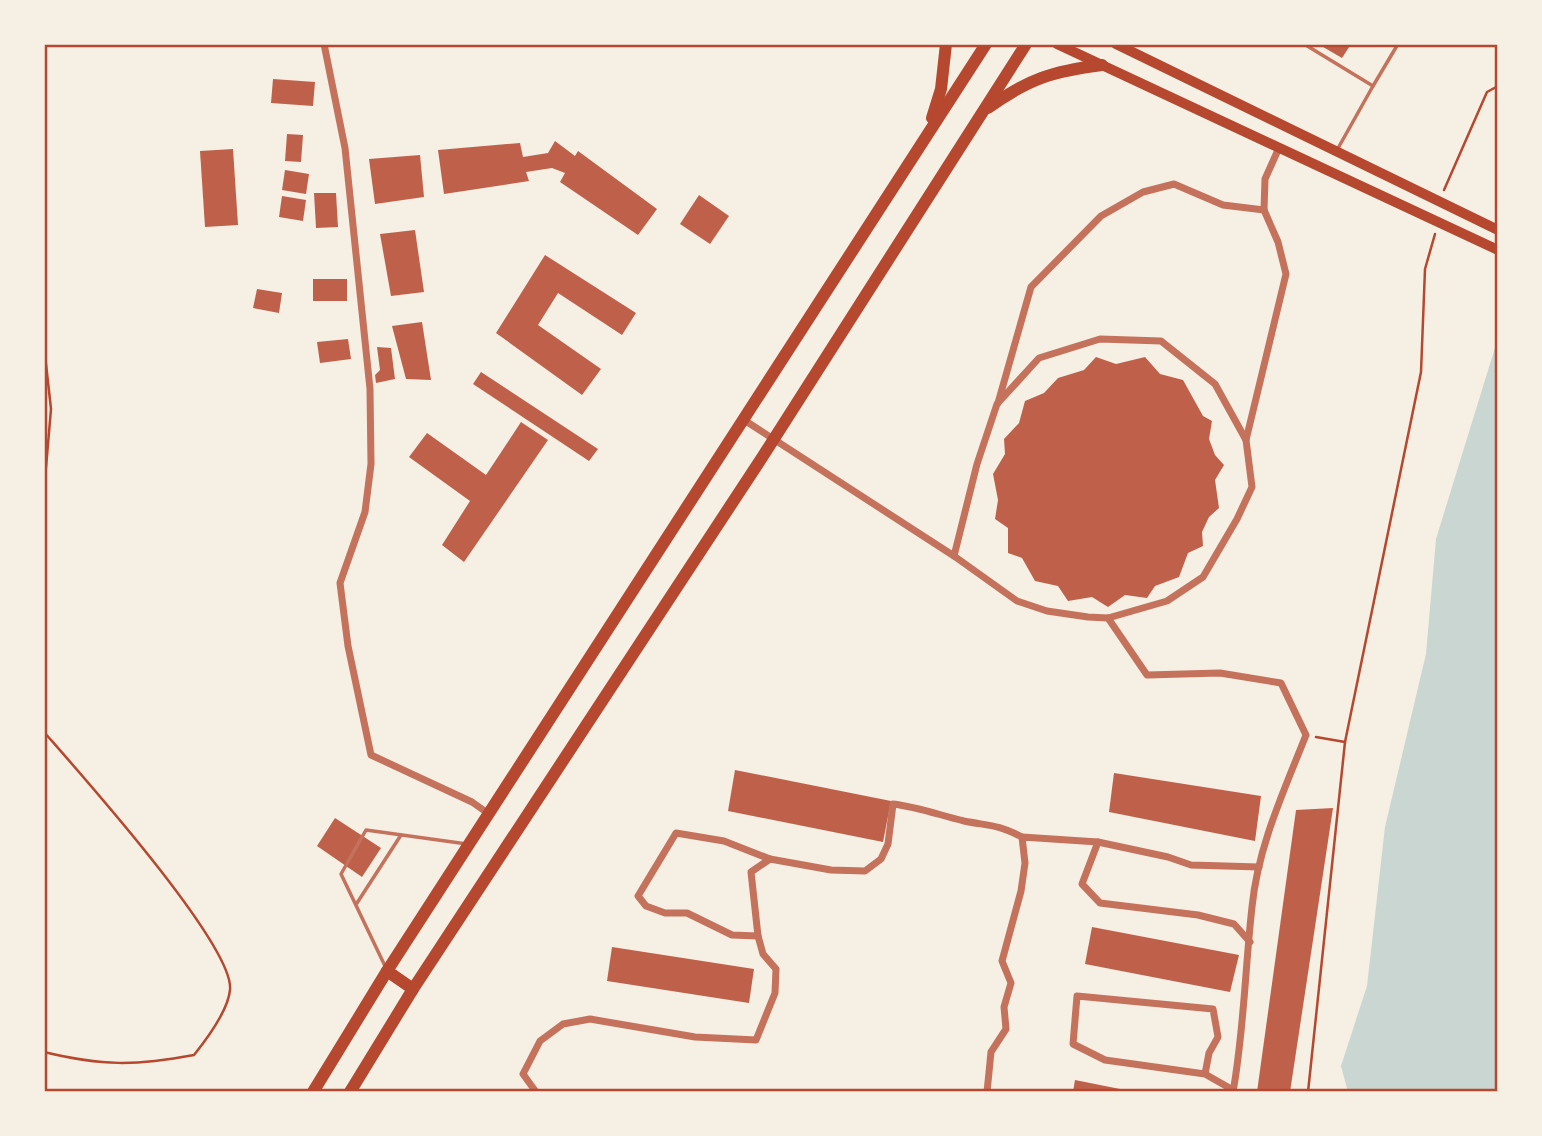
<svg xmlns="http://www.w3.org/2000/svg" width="1542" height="1136" font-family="'Golos Text',sans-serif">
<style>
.water{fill:#c9d6d2}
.building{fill:#bf614a}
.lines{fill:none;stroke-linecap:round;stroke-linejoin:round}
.path{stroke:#b5482f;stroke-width:2.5}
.service{stroke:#c5725c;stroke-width:3.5}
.minor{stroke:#c5725c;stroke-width:7}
.secondary{stroke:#b5482f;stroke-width:10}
.trunk{stroke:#b5482f;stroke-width:12}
.neatline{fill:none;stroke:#b5482f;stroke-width:2.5}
</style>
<rect width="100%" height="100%" fill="#f6efe4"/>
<polygon class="water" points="1498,338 1498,1092 1348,1092 1341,1066 1367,986 1385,827 1426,654 1436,539"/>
<g class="building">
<polygon points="1318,44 1351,44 1342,58"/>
<polygon points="273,79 315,82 313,106 271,103"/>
<polygon points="287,134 303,135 301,162 285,161"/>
<polygon points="555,141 575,156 578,151 657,209 638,235 560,182 565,173 552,168 526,172 529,181 444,194 438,150 520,143 523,157 548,153"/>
<polygon points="233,149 238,225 205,227 200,151"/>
<polygon points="420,155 424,197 375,204 369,159"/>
<polygon points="285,170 309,174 306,194 282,190"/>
<polygon points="314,193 336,193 338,227 316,228"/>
<polygon points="699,195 729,216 710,244 680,224"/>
<polygon points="282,196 306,200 303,221 279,217"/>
<polygon points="415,230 424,292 391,296 380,234"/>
<polygon points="545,255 636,313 622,335 558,293 538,325 601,369 582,395 496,333"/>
<rect x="313" y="279" width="34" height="22"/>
<polygon points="257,289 282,293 279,313 253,308"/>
<polygon points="422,322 431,380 406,379 392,326"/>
<polygon points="348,339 351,359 320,363 317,342"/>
<polygon points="377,347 391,348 395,379 376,383 375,375 380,370"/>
<polygon points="1096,357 1116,364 1145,357 1160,374 1183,380 1203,416 1212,421 1209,439 1215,455 1224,465 1215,480 1219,508 1209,517 1202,532 1203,546 1188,553 1179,577 1155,586 1147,598 1125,595 1108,607 1092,597 1068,601 1058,586 1035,581 1022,558 1008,553 1008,528 995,519 998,500 993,474 1005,454 1004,439 1019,423 1025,401 1044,393 1058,378 1084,370"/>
<polygon points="481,372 598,449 589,461 473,384"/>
<polygon points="521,422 548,440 464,562 442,545 470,501 409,457 427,433 486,475"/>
<polygon points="735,770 891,801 883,842 728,811"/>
<polygon points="1114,773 1261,796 1255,841 1109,812"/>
<polygon points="1333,808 1290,1092 1257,1092 1296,810"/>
<polygon points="335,818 381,848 362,877 317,846"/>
<polygon points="1092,927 1239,955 1230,992 1085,964"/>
<polygon points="612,947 754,969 749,1003 607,981"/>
<polygon points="1075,1080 1130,1091 1130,1092 1073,1092"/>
</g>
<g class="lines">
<g class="path">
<polyline points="1444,190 1487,92 1498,86"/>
<polyline points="44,346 51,409 44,491"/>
<path d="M 44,732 C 78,771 235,946 230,990 C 228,1010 206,1040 194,1055 C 135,1066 102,1066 44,1052"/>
<polyline points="1316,737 1345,742 1421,372 1425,269 1435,234"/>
<polyline points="1308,1092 1345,742"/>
</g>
<g class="service">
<polyline points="1304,44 1373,86 1337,150"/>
<polyline points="1373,86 1398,44"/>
<polyline points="357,903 401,835"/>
<polyline points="385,966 341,874 366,830 467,844"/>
</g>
<g class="minor">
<polyline points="324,44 345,148 370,389 371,464 365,512 340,583 348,646 371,755 472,802 489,814"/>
<polygon points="1100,339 1161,341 1215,384 1246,440 1252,487 1237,519 1203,577 1167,601 1108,618 1088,617 1047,611 1017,601 954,556 977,464 997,404 1039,358"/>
<polyline points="998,403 1031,287 1101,216 1143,192 1174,184 1223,205 1264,210"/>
<polyline points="744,420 954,556"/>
<polyline points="1246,440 1286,274 1278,242 1264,210 1265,179 1278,150"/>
<path d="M 1108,618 L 1147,675 L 1220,673 L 1281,683 L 1306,735 C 1284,791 1258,846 1252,907 C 1245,969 1244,1031 1233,1092"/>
<polyline points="1098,842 1082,884 1100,903 1198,915 1234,924 1250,942"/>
<polyline points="758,936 732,935 687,913 665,913 646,906 638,896 676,833 724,841 770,859"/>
<polyline points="1205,1074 1209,1053 1218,1037 1213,1009 1077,996 1073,1044 1105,1060 1205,1074 1233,1090"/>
<path d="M 536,1092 L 523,1074 L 540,1041 L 563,1024 L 590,1019 L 695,1037 L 756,1040 L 775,993 L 776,969 L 763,954 L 758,936 L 751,872 L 770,859 L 831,870 L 865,871 L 881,859 L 888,844 L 893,804 C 918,807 939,815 964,821 C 989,826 997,824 1022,837"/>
<polyline points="987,1092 991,1052 1006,1029 1004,1007 1011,983 1002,961 1021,891 1025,863 1022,837 1098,842 1168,857 1191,865 1259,867"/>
</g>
<g class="secondary">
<polyline points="1057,44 1498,250"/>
<polyline points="1116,44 1498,230"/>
</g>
<g class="trunk">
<path d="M 988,108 C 1028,79 1053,71 1102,65"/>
<polyline points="932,118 941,89 946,44"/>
<polyline points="387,971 413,989"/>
<polyline points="313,1092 387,971 986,44"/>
<polyline points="350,1092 413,989 763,456 1026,44"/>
</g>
</g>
<rect width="1542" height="1136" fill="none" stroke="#f6efe4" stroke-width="91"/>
<rect x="46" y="46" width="1450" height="1044" class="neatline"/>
</svg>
